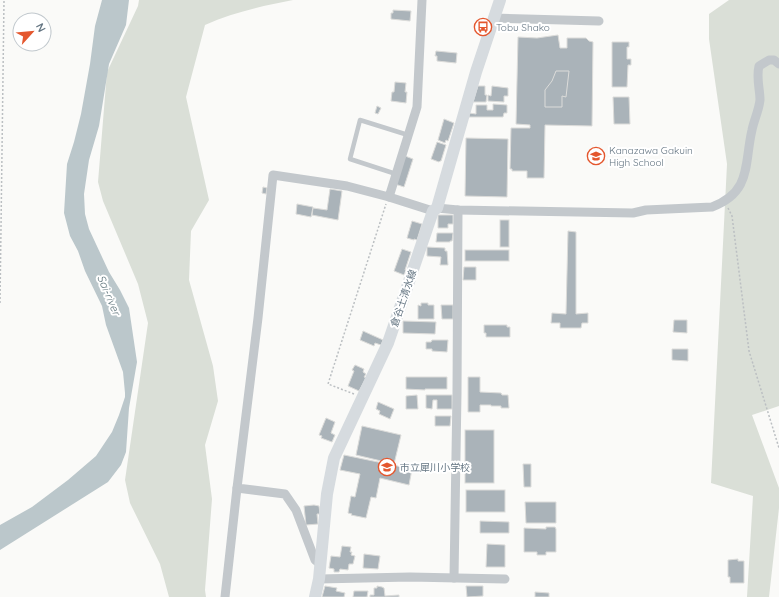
<svg xmlns="http://www.w3.org/2000/svg" width="779" height="597" font-family="Quicksand,'Noto Sans JP',sans-serif">
<style>
.green{fill:#dadfd7}
.water{fill:#bbc7cb}
.building{fill:#aab3b9;stroke:#dcdcda}
.lines{fill:none;stroke-linecap:round;stroke-linejoin:round}
.path{stroke:#bbbfc2;stroke-width:1.5;stroke-dasharray:2 2;stroke-linecap:butt}
.lane{stroke:#c3c8cc;stroke-width:4.5}
.street{stroke:#c3c8cc;stroke-width:9}
.secondary{stroke:#d6dbdf;stroke-width:12}
.labels{text-anchor:middle;stroke-width:4;stroke-linejoin:round;paint-order:stroke}
.poi-label{font-size:10px;fill:#657683;stroke:#fff;text-anchor:start}
.street-label{font-size:10px;fill:#657683;stroke:#fff}
.water-label{font-size:11px;font-style:italic;fill:#60757c;stroke:#fff}
</style>
<rect width="100%" height="100%" fill="#fafaf8"/>
<g class="green">
<path d="M 139,0 L 293,0 C 263,6 233,12 205,25 L 186,97 L 209,200 L 191,231 L 189,280 L 213,366 L 218,401 L 205,445 L 212,499 L 205,590 L 206,597 L 169,597 L 160,564 L 130,503 L 125,480 L 148,323 L 138,284 L 103,201 L 98,182 L 107,72 L 138,6 Z"/>
<polygon points="729,0 779,0 779,406 752,415 779,488 779,508 769,597 747,597 753,496 711,483 727,164 709,39 709,14"/>
</g>
<polygon class="water" points="102,0 129,0 126,25 109,64 99,126 89,160 84,194 85,214 89,229 109,272 120,290 129,308 137,362 129,408 126,452 121,465 108,482 0,550 0,525 32,507 68,480 96,456 112,432 119,415 125,397 125,393 123,372 106,325 102,306 85,271 78,251 70,236 64,213 67,164 74,142 81,114 90,64 95,26"/>
<g class="building">
<polygon points="393,10 411,11 410,21 391,19 391,13 393,13"/>
<polygon points="558,35 560,48 567,48 567,38 586,38 589,41 593,42 592,126 545,125 544,178 527,178 527,171 512,171 512,169 510,169 511,128 530,128 530,125 516,124 518,37 537,38"/>
<polygon points="612,42 629,42 629,47 627,47 627,59 631,59 631,65 628,65 627,87 612,87"/>
<polygon points="436,51 457,53 456,63 437,61 437,56 435,56"/>
<polygon points="556,71 569,71 566,97 562,96 562,107 545,107 545,90 552,81"/>
<polygon points="395,82 406,83 405,92 407,92 406,103 391,101 392,92 394,92"/>
<polygon points="478,86 485,86 485,95 487,95 486,102 473,102"/>
<polygon points="492,86 508,88 508,96 504,96 504,102 488,101 488,95 491,96"/>
<polygon points="613,97 629,97 630,124 614,124"/>
<polygon points="493,104 507,105 507,113 504,113 503,117 469,117 469,113 476,114 476,105 487,105 487,110 493,110"/>
<polygon points="377,106 381,108 378,114 375,113"/>
<polygon points="444,119 454,123 448,141 446,140 445,143 438,140"/>
<polygon points="466,138 508,139 507,197 465,196"/>
<polygon points="437,142 446,145 441,161 440,161 439,162 431,159"/>
<polygon points="405,156 413,159 404,187 395,184"/>
<polygon points="263,187 267,188 266,194 262,193"/>
<polygon points="330,189 342,191 338,220 312,215 313,208 327,210"/>
<polygon points="297,204 313,207 311,217 296,214"/>
<polygon points="438,215 453,215 453,224 448,224 448,228 438,228"/>
<rect x="500" y="220" width="9" height="27"/>
<polygon points="412,221 422,224 417,240 414,239 414,240 407,238"/>
<polygon points="568,231 576,232 576,314 588,313 588,323 582,323 581,328 560,328 560,323 551,323 552,313 566,314"/>
<polygon points="437,233 453,233 452,241 450,241 450,242 436,242"/>
<polygon points="427,247 445,248 445,251 447,251 448,265 440,265 441,257 427,256"/>
<polygon points="402,249 411,252 405,270 406,270 404,275 394,271"/>
<rect x="465" y="250" width="44" height="11"/>
<polygon points="464,267 476,267 476,280 463,280"/>
<polygon points="421,303 428,303 428,305 434,305 434,319 418,319 418,305 421,306"/>
<polygon points="441,305 453,305 453,319 442,319"/>
<polygon points="674,320 687,320 687,333 673,332"/>
<polygon points="403,321 436,322 435,334 403,333"/>
<polygon points="484,325 507,325 507,327 510,327 510,337 486,337 486,333 484,333"/>
<polygon points="363,331 383,340 381,345 375,343 374,346 360,340"/>
<polygon points="432,340 448,340 447,352 432,351 432,349 426,349 426,342 431,342"/>
<polygon points="672,349 688,349 688,361 672,360"/>
<polygon points="355,365 364,369 363,372 366,374 364,377 366,378 359,391 348,386 354,371 352,370"/>
<polygon points="406,377 447,377 447,389 425,389 425,390 406,389"/>
<polygon points="468,377 480,377 480,392 501,393 502,395 508,395 509,408 501,408 501,406 491,406 491,405 480,405 480,412 468,412"/>
<polygon points="417,395 418,409 406,409 406,396"/>
<polygon points="426,395 452,395 452,409 437,409 437,400 433,400 432,409 426,408"/>
<polygon points="378,402 394,409 390,419 379,414 380,411 376,409"/>
<polygon points="435,416 451,416 450,426 435,426"/>
<polygon points="326,418 335,422 331,433 335,435 332,442 321,438 322,436 319,435"/>
<polygon points="362,426 401,435 394,464 356,455"/>
<rect x="465" y="430" width="29" height="53"/>
<polygon points="344,455 412,469 409,485 380,478 376,498 371,497 366,518 351,515 352,514 348,513 351,496 355,497 360,474 340,470"/>
<polygon points="523,464 531,464 531,487 524,487"/>
<rect x="466" y="490" width="39" height="22"/>
<polygon points="525,502 556,502 556,523 526,523"/>
<polygon points="314,505 319,506 320,514 317,514 318,524 306,525 304,506"/>
<polygon points="480,521 509,522 509,533 480,533"/>
<polygon points="546,527 555,527 556,529 556,552 546,552 546,555 537,555 537,552 524,552 524,528 546,529"/>
<polygon points="487,544 505,545 505,567 486,567"/>
<polygon points="342,546 351,547 350,552 352,552 351,555 355,556 353,564 349,564 348,570 340,569 339,572 334,572 334,569 329,568 331,556 340,557"/>
<polygon points="364,554 380,556 378,569 363,568"/>
<polygon points="738,559 738,561 744,561 744,583 730,583 730,577 728,577 728,560"/>
<polygon points="325,586 337,588 336,591 345,593 344,597 322,597"/>
<polygon points="377,586 382,587 384,588 385,596 399,595 399,597 370,597 370,595 374,595 374,588 377,588"/>
<polygon points="466,586 483,586 483,596 467,597"/>
<polygon points="354,591 368,591 367,597 353,597"/>
<polygon points="535,592 549,593 549,597 535,597"/>
</g>
<g class="lines">
<g class="path">
<polyline points="728,208 732,216 749,351 779,448"/>
<polyline points="0,303 4,0"/>
<polyline points="354,394 328,384 386,204"/>
</g>
<polyline class="lane" points="396,174 350,159 360,120 408,135"/>
<g class="street">
<polyline points="493,18 599,21"/>
<polyline points="389,197 417,107 422,0"/>
<path d="M 437,208 L 458,210 L 633,213 L 646,210 L 712,207 C 752,192 744,164 752,130 C 754,120 759,110 760,100 C 760,89 756,78 759,66 L 769,60 L 774,60 L 779,64"/>
<polyline points="320,564 315,560 296,510 285,494 237,488 258,318 273,175 347,186 389,197 433,211"/>
<polyline points="454,578 457,393 458,210"/>
<polyline points="319,579 410,577 505,579"/>
<polyline points="225,597 237,488"/>
</g>
<polyline class="secondary" points="315,597 319,579 327,494 334,458 388,343 433,211 437,208 476,72 500,0"/>
</g>
<defs>
<symbol id="bus-ring" viewBox="-11 -11 22 22"><circle r="9.5" fill="#fff" stroke="#e4572e" stroke-width="1.5"/><path d="M-5-6H5V4H4V6H2V4H-2V6H-4V4H-5ZM-3.5-4V0h7V-4ZM-3.5 1.2v1.5H-2V1.2ZM2 1.2v1.5H3.5V1.2Z" fill="#e4572e"/></symbol>
<symbol id="school-ring" viewBox="-11 -11 22 22"><circle r="9.5" fill="#fff" stroke="#e4572e" stroke-width="1.5"/><path d="M0-5L7-2L0 1L-7-2ZM-4 1L0 2.5L4 1V4Q0 6-4 4Z" fill="#e4572e"/></symbol>
</defs>
<g fill-rule="evenodd">
<use href="#bus-ring" x="473" y="17" width="20" height="20"/>
<use href="#school-ring" x="586" y="146" width="20" height="20"/>
<use href="#school-ring" x="377" y="457" width="20" height="20"/>
</g>
<g class="labels">
<g class="poi-label">
<text x="496" y="31">Tobu Shako</text>
<text x="609" y="154">Kanazawa Gakuin<tspan x="609" dy="12">High School</tspan></text>
<text x="400" y="471">市立犀川小学校</text>
</g>
<g class="street-label">
<text transform="translate(403 298) rotate(-71)" y="4">倉谷土清水線</text>
</g>
<g class="water-label">
<text transform="translate(109 295) rotate(67)" y="4">Sai-river</text>
</g>
</g>
<g transform="translate(32 32) rotate(63)"><circle r="19" fill="#ffffff" stroke="#c1c8cd"/>
<path d="M0-3L7 15L0 10L-7 15Z" fill="#e4572e"/>
<text y="-6" font-size="11" font-weight="bold" text-anchor="middle" fill="#657683">N</text>
</g>
</svg>
